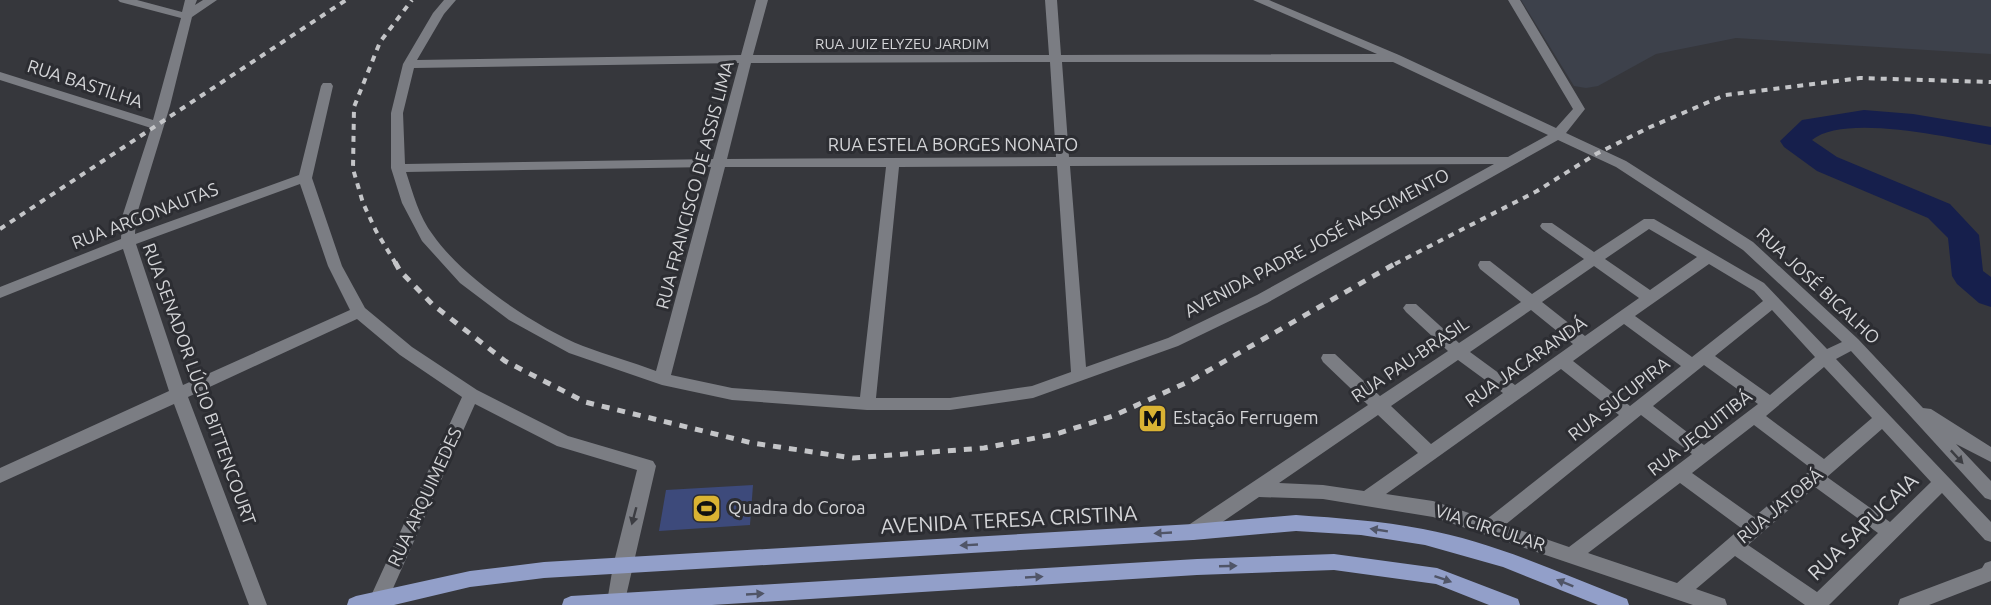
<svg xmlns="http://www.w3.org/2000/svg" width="1991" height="605" font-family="Ubuntu,sans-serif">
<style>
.built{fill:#3d414b}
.green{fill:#3d4a7b}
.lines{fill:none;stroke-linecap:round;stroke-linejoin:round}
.river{fill:#161f4c;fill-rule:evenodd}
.minor{fill:#7b7d83;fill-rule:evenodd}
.major{fill:#929fc9;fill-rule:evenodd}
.rail-far1{stroke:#c4c5c8;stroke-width:4;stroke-dasharray:6 6;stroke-linecap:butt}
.rail{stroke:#c4c5c8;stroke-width:5;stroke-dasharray:8 8;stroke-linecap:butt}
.oneway{fill:#3c3d42}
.oneway2{fill:#505567}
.labels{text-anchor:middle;stroke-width:6;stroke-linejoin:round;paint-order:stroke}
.far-street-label{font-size:15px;fill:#d4d5d8;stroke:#2c2d32}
.street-label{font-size:18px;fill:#d4d5d8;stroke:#2c2d32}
.poi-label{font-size:18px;fill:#d4d5d8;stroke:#2c2d32;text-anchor:start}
.near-street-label{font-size:21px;fill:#d4d5d8;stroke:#2c2d32}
</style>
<rect width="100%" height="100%" fill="#36373c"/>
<polygon class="built" points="1521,0 1991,0 1991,54 1736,38 1656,54 1598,86 1586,88 1574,86"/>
<polygon class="green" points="753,485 750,525 659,531 666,490"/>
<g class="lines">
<path class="river" d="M 1864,110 L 1913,114 L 1991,127 L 1991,145 C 1951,138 1844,113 1812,140 L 1837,157 L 1950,204 L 1979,235 L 1983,271 L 1991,277 L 1991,307 L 1979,303 L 1957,284 L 1952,276 L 1948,238 L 1928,218 L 1817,171 L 1784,147 L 1780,141 L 1802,120 Z"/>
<g class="minor">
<path d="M 118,0 L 137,0 L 182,12 L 185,0 L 197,0 L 195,5 L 203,0 L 217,0 L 192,17 L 170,106 L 136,217 L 135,234 L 299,175 L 321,86 L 323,83 L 331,83 L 333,86 L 312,178 L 342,266 L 365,308 L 412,347 L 477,390 L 568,436 L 653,461 L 656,466 L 624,605 L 608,605 L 607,602 L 613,566 L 637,470 L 557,446 L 475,404 L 386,604 L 372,604 L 370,598 L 462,397 L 400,355 L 357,319 L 188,397 L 267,605 L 249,605 L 174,404 L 0,483 L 0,468 L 169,391 L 123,249 L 0,298 L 0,287 L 121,239 L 122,217 L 151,128 L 0,80 L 0,72 L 153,120 L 181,18 L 120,2 ZM 300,184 L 328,266 L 350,310 L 183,385 L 136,244 Z"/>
<path d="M 444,0 L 456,0 L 444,14 L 417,60 L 741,55 L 756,0 L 768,0 L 753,55 L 1049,55 L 1045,0 L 1057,0 L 1061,55 L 1377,54 L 1253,0 L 1269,0 L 1399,55 L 1556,128 L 1573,109 L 1508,0 L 1520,0 L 1585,109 L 1566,133 L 1626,161 L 1753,242 L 1858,339 L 1923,408 L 1931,409 L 1991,447 L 1991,462 L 1956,444 L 1991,481 L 1991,500 L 1985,498 L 1851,351 L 1836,359 L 1991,522 L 1991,542 L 1985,540 L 1942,493 L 1829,605 L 1805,605 L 1735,556 L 1696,589 L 1725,599 L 1727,605 L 1693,605 L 1433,517 L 1323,499 L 1259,497 L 1199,538 L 1193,540 L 1187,538 L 1184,532 L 1187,526 L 1368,405 L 1323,362 L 1321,358 L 1323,354 L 1335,354 L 1380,396 L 1448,351 L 1406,312 L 1403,308 L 1406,304 L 1416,304 L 1459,343 L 1521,302 L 1480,269 L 1478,265 L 1480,261 L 1490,261 L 1532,294 L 1584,259 L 1542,229 L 1540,226 L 1542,223 L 1552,223 L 1594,252 L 1644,219 L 1654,219 L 1764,283 L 1827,349 L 1842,342 L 1743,250 L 1616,167 L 1558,140 L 1267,303 L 1178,346 L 1033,398 L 950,410 L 867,410 L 732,400 L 662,385 L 569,353 L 509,320 L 460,283 L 422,241 L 402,203 L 391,168 L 391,113 L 403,64 L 433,13 ZM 1050,62 L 1056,157 L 727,159 L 751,63 ZM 1062,62 L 1393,62 L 1548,135 L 1508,157 L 1069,157 ZM 739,63 L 713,159 L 405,164 L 403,113 L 414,68 ZM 1494,164 L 1257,295 L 1168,338 L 1086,367 L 1070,166 ZM 1057,166 L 1071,372 L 1032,386 L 950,398 L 876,398 L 899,167 ZM 711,167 L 656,371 C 632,362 607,355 583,346 C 534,326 463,278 433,235 C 419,217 413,193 406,172 ZM 725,167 L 886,167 L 860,397 L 732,388 L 671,375 ZM 1649,229 L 1697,257 L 1650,290 L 1605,259 ZM 1709,264 L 1754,291 L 1763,301 L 1692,357 L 1635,316 ZM 1594,266 L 1639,298 L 1585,336 L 1542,302 ZM 1531,310 L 1573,344 L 1515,385 L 1470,352 ZM 1772,310 L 1815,357 L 1770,395 L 1715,356 ZM 1624,324 L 1681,366 L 1630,406 L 1573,361 ZM 1458,360 L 1503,393 L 1431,444 L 1391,406 ZM 1704,365 L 1758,404 L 1704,445 L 1653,406 ZM 1824,367 L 1872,418 L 1824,459 L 1766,416 ZM 1561,369 L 1619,415 L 1487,519 L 1433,501 L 1386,494 ZM 1378,415 L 1418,453 L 1364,491 L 1323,485 L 1279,483 ZM 1641,415 L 1692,454 L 1569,547 L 1505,525 ZM 1754,425 L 1812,469 L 1754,517 L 1692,473 ZM 1882,429 L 1931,482 L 1890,522 L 1827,477 ZM 1680,483 L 1741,528 L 1677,583 L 1588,553 ZM 1815,487 L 1878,533 L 1817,592 L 1748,545 Z"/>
<polygon points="1991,561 1991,581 1929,605 1898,605 1900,599 1982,568 1985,563"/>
</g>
<g class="major">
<path d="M 1296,515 C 1339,518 1381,521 1423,529 C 1494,542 1560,573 1627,599 L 1629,605 L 1598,605 L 1503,567 L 1425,545 L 1361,535 L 1296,531 L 1193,540 L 544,578 L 470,587 L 394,605 L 347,605 L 349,599 L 356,596 L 470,571 L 544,562 L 1193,524 Z"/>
<polygon points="1334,554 1437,568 1518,599 1520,605 1489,605 1436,584 1334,570 1197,575 712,605 562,605 564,599 571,596 1197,559"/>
</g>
<g class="rail-far1">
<polyline points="0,229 346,0"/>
<polyline points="396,264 376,231 363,203 353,169 354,107 380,42 412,0"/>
<polyline points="1395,264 1537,191 1596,154 1648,128 1725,95 1860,78 1991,82"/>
</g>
<polyline class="rail" points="395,262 400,271 432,304 505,361 585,402 752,443 853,458 984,448 1056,434 1113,416 1190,381 1398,262"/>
</g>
<defs><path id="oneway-solid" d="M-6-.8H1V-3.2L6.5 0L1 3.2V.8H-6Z" transform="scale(1.5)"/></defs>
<g class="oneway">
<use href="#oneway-solid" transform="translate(1957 457) rotate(47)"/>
<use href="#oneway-solid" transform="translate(634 516) rotate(105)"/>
</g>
<g class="oneway2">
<use href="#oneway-solid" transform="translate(1379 530) rotate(-171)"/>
<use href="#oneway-solid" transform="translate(1163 533) rotate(177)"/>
<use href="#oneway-solid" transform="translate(969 545) rotate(177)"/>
<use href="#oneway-solid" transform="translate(1228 566) rotate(-2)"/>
<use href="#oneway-solid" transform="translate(1034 577) rotate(-3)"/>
<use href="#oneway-solid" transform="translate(1443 579) rotate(19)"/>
<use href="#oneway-solid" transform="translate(1565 583) rotate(-158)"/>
<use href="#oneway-solid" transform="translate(755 594) rotate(-3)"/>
</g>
<defs>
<symbol id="metro-square" viewBox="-11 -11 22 22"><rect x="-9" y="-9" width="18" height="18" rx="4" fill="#dab333" stroke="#2c2d32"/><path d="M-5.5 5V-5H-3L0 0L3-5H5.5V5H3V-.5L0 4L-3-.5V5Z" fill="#111"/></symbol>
<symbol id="stadium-square" viewBox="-11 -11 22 22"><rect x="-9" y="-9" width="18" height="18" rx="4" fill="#dab333" stroke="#2c2d32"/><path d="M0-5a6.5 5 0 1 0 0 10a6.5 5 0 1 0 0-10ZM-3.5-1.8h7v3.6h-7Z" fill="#111"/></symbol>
</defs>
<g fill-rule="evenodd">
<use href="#metro-square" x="1136" y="402" width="33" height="33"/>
<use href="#stadium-square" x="690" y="492" width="33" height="33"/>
</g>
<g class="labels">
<g class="far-street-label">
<text x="902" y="49">RUA JUIZ ELYZEU JARDIM</text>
</g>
<g class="street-label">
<text transform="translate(85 84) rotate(18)" y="6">RUA BASTILHA</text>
<text x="953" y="151">RUA ESTELA BORGES NONATO</text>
<text transform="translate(695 185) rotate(-75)" y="6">RUA FRANCISCO DE ASSIS LIMA</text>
<text transform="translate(145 216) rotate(-21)" y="6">RUA ARGONAUTAS</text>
<text transform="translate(1317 243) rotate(-28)" y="6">AVENIDA PADRE JOSÉ NASCIMENTO</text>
<text transform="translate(1818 286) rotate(43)" y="6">RUA JOSÉ BICALHO</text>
<text transform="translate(1410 360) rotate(-34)" y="6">RUA PAU-BRASIL</text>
<text transform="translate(1526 362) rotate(-35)" y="6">RUA JACARANDÁ</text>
<text transform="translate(199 384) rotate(70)" y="6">RUA SENADOR LÚCIO BITTENCOURT</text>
<text transform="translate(1619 399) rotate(-38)" y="6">RUA SUCUPIRA</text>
<text transform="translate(1700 433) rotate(-38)" y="6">RUA JEQUITIBÁ</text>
<text transform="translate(425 497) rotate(-65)" y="6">RUA ARQUIMEDES</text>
<text transform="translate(1780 506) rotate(-40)" y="6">RUA JATOBÁ</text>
<text transform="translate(1490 528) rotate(18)" y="6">VIA CIRCULAR</text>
</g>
<g class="poi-label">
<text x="1173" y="424">Estação Ferrugem</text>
<text x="728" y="514">Quadra do Coroa</text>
</g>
<g class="near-street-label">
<text transform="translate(1009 520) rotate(-3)" y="7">AVENIDA TERESA CRISTINA</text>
<text transform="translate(1863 527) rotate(-44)" y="7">RUA SAPUCAIA</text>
</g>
</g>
</svg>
